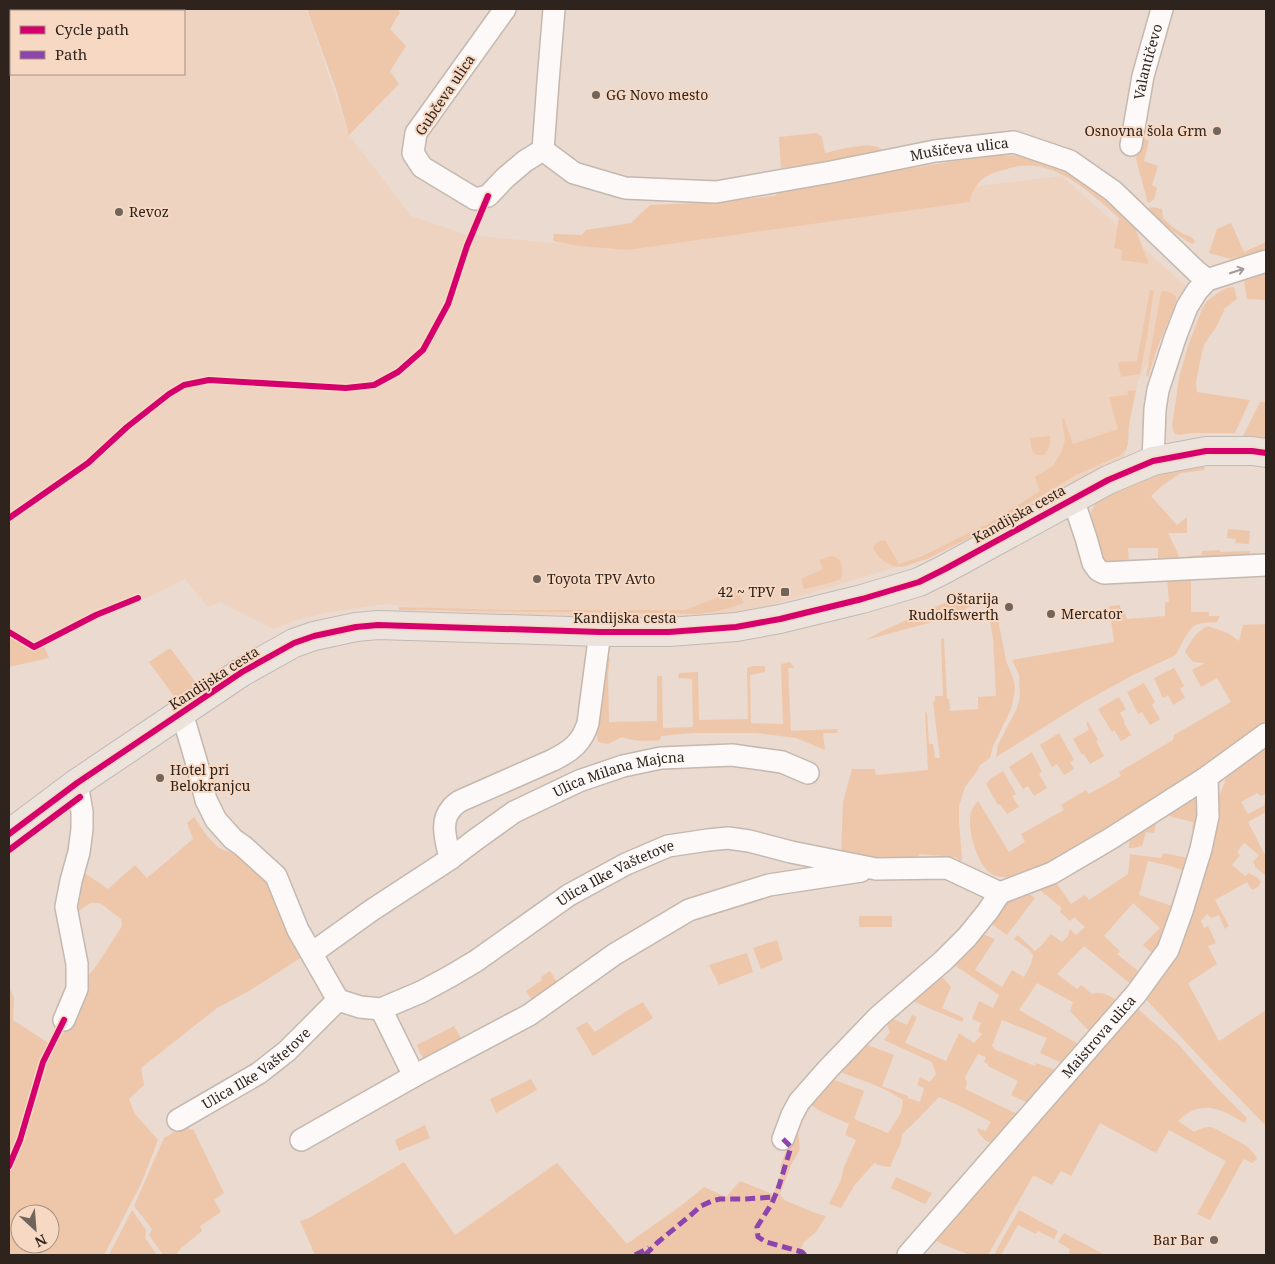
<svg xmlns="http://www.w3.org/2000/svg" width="1275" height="1264" font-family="'Noto Serif',serif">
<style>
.built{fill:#eed3c1;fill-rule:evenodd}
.green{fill:#eec7aa;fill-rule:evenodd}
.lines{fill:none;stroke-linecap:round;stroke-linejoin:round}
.minor-casing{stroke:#c4b8af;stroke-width:24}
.major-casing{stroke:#c2b9b4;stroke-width:30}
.minor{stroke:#fcf9f8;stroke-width:21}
.major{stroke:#ece3dd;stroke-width:28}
.quiet{stroke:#8e44ad;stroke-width:5;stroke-dasharray:10 5;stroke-linecap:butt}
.cycleway-casing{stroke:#f6d8c3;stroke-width:9}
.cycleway{stroke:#d6006c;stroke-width:6}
.oneway{stroke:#a09995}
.poi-dot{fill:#70645b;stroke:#f6d8c3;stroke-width:2}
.labels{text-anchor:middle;stroke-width:4;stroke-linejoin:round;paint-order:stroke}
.street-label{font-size:14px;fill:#2f241d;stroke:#f6d8c3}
.poi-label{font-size:14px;fill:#2f241d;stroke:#f6d8c3;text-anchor:start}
</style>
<rect width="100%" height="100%" fill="#eadacf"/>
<path class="built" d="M 9,9 L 306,9 L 349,135 L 411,216 L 467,235 L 627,250 L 901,195 L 1062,176 L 1189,289 L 1138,380 L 1123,461 L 1037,504 L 915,558 L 900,566 L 702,626 L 542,621 L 384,604 L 325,613 L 296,620 L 274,629 L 220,602 L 208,607 L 185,579 L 149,597 L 93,619 L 35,649 L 9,631 ZM 11,11 L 184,11 L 184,74 L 11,74 Z"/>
<g class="green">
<polygon points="307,9 397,9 400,12 390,29 406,46 390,71 399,84 349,135 337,92"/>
<path d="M 817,133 L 822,137 L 825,153 C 839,150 879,137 885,154 L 781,168 L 779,137 Z"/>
<polygon points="1142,138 1149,141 1144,161 1158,166 1152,185 1157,188 1154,199 1148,203 1136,159"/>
<path d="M 993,155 L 1022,156 L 1036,159 L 1065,170 L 1092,189 L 1124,217 L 1135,228 L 1149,264 L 1121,260 L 1122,250 L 1114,248 L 1119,218 C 1092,194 1058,161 1019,166 C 1011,167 1004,170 996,172 C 982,176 972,187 970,202 L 627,250 L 579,246 L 553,241 L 554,234 L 582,235 L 586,230 L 631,223 L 650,205 L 718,202 L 774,196 L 788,188 Z"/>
<path d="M 1152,207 L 1162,209 L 1163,218 C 1168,223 1174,228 1180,232 C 1186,236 1191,235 1195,241 L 1193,244 L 1188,242 L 1154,218 L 1149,208 Z"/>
<polygon points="1231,223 1244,252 1266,242 1266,248 1253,254 1231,259 1209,253 1217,229"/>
<polygon points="1266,273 1266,300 1247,299 1244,281"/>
<polygon points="1234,287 1237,299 1225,308 1217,326 1205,343 1202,352 1196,382 1197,392 1250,400 1235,433 1191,433 1180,435 1175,434 1172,426 1179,378 1188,346 1202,309 1207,301 1218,293 1226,288"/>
<polygon points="1150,290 1154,290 1147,337 1140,374 1121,377 1118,362 1137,361"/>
<polygon points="1165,291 1171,293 1176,296 1176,302 1158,346 1148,377 1146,376 1161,292"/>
<path d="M 1136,390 L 1129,423 L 1128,444 L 1126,450 L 1119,456 L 1076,475 L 977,534 L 927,559 L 902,567 L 893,566 L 885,562 L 878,556 L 873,548 C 875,542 879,541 885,540 L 899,564 L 922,556 L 991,522 L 1040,491 L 1035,477 L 1053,466 L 1061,452 L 1065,440 L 1062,420 L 1064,418 L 1073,444 L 1118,429 L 1109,397 L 1128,395 L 1127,391 Z"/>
<polygon points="1260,402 1266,402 1266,442 1242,438"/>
<path d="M 1050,436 C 1051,444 1049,449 1044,455 C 1031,457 1031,448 1030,438 Z"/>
<polygon points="1203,465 1205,470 1181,473 1163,485 1151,496 1177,525 1187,517 1187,533 1168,533 1179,556 1172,563 1158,563 1158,548 1128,548 1129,563 1109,564 1104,560 1098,549 1091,525 1091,512 1097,500 1135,481 1168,471"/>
<polygon points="1228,529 1250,531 1249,544 1235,543 1236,539 1227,538"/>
<polygon points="1220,550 1220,552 1250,551 1249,557 1189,562 1187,556 1202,555 1202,551"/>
<path d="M 831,556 C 843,558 844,568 841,579 L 822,585 L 804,589 L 801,579 L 823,569 L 819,560 Z"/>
<path d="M 1167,578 L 1191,578 L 1191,612 L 1209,612 L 1209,616 L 1220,616 L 1217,622 C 1210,623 1202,622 1196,625 C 1189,628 1181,645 1177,653 L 1174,656 L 1133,675 L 1084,702 L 996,757 L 998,745 L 1017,708 L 1020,697 L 1019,675 L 1012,660 L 1114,642 L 1109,606 L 1120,605 L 1121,613 L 1125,613 L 1127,619 L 1165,616 L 1165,602 L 1169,602 Z"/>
<polygon points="737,590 744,603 723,610 700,614 399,610 399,607 509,610 685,610"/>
<polygon points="964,594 980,596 976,603 962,611 936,621 866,640 880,632"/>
<polygon points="997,614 1006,661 1013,678 1015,687 1014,696 1011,709 993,746 990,758 980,765 977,771 965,787 959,806 959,821 962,860 959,861 956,857 950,858 949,861 941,862 942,856 919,854 918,860 841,856 843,802 852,769 875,769 876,775 928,770 925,712 927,713 929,744 933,744 935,758 940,758 933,702 935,701 935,696 943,696 941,638 944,639 947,699 949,699 950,711 978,709 978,697 996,696 993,638 989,616"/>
<path d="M 1266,624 L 1266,725 L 1144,810 L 1030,873 C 1018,877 1000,881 989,872 C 977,862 969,833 970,818 C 970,811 974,806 978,801 L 1009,852 L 1025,842 L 1021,834 L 1064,810 L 1061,805 L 1086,790 L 1089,794 L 1121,776 L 1119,772 L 1173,740 L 1174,735 L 1231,702 L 1217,678 L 1201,687 L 1192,670 L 1205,663 L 1193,662 L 1185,652 C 1192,640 1195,632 1208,626 L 1228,633 L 1239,641 L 1243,625 Z"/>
<polygon points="9,635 33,650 44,646 49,658 9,667"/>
<polygon points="170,648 197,684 176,699 149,662"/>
<path d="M 610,658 L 608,675 L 609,722 L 657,721 L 657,676 L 662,676 L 663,728 L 693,727 L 692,679 L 678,678 L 679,673 L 698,672 L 699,720 L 748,719 L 747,670 L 747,668 L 752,666 L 765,666 L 765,672 L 750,675 L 751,723 L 783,724 L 781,664 L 790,662 L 794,668 L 788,668 L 791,731 L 837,729 L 838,733 L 823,733 L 825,750 L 796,738 L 756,733 L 693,733 L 661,736 L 660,740 C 650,742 631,741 622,737 L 608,744 L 598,742 L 596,731 L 607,659 Z"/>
<polygon points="1174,668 1184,686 1180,689 1185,698 1173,705 1168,695 1163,698 1154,678"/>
<polygon points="1144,683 1155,702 1152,705 1160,719 1150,725 1142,712 1138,714 1127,692"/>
<polygon points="1119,697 1126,709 1120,713 1125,722 1124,723 1131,735 1121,741 1114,730 1112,732 1098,709"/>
<polygon points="1088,722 1098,740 1096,741 1104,756 1090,764 1084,754 1082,755 1073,739 1089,730 1086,723"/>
<polygon points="1059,733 1074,760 1070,762 1074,769 1064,775 1057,764 1052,767 1040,745"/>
<polygon points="1266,740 1266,794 1261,796 1257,793 1241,802 1248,814 1265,805 1264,803 1266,801 1266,812 1248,822 1266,857 1266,876 1255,867 1255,865 1253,862 1259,855 1244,843 1237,852 1240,855 1232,865 1245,876 1249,873 1258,878 1261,882 1258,887 1252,890 1247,882 1215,900 1229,926 1225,929 1219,915 1211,918 1207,914 1201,921 1204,928 1208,926 1216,943 1208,946 1217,964 1188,983 1219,1041 1266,1010 1266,1126 1208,1066 1144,997 1215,796 1219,796 1225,782 1225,774"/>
<polygon points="1032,752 1042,772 1039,774 1047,788 1034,796 1028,786 1023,789 1009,767"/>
<polygon points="1003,771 1016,794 1012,796 1019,807 1007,814 1000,804 998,805 986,784 990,779"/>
<polygon points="1192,797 1196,799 1200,805 1196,829 1192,829 1193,822 1160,814"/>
<path d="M 1158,816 L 1154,833 L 1146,832 L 1142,846 L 1133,848 L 1129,848 C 1129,828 1143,824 1158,816 Z"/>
<path d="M 194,817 L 207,836 L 219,848 L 242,857 L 260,869 L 279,903 L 282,922 L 302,957 L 249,991 L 217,1008 L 141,1068 L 144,1085 L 129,1099 L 135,1114 L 158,1140 L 141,1184 L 104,1255 L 9,1255 L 9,987 L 14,998 L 13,1020 L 53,1046 L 72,1022 L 87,977 L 97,965 L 122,926 L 121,919 L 100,903 L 90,903 L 70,918 L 80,870 L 108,889 L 135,865 L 147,878 L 193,839 L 187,823 ZM 20,1214 L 50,1214 L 50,1244 L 20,1244 Z"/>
<path d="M 1163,853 L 1193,859 L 1188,872 L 1170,866 L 1148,861 L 1139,895 L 1178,908 L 1154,955 L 1143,945 L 1160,928 L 1133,903 L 1104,936 L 1120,951 L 1117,954 L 1143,975 L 1132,985 L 1084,946 L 1057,974 L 1077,989 L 1081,985 L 1092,994 C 1103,991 1111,996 1120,1003 L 1092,1034 L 1070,1011 L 1073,1002 L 1037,983 L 1019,1010 L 1082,1046 L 1062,1063 L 1040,1053 L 1047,1038 L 1002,1020 L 992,1046 L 996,1050 L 1035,1066 L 1036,1063 L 1053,1069 L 1054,1072 L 1028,1103 L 1011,1095 L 1018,1081 L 988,1066 L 988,1064 L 984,1062 L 986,1057 L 978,1054 L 965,1077 L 967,1084 L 965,1089 L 1021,1116 L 997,1145 L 986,1141 L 978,1132 L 977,1128 L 986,1131 L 991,1122 L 960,1106 L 939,1097 L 914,1123 L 902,1134 L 901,1142 L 890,1167 L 882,1166 L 874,1163 L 854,1186 L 841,1208 L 829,1204 L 841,1180 L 844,1167 L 856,1140 L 845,1135 L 849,1124 L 820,1111 L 810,1104 L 832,1079 L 864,1091 L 854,1119 L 888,1133 L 901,1113 L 903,1100 C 884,1087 862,1080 840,1072 L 862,1043 L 894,1055 L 882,1086 L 908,1096 L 908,1098 L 920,1102 L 924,1088 L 917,1085 L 920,1077 L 930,1082 L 936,1074 L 932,1062 L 884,1040 L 890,1032 L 885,1020 L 889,1017 L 907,1025 L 912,1015 L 917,1017 L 905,1043 L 946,1061 L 959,1033 L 974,1043 L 982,1034 L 978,1031 L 981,1023 L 972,1019 L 979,1001 L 993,1008 L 999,995 L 951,963 L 980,933 L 995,939 L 975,970 L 1002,987 L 1012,970 L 1024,977 L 1031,964 L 1033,955 L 1029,950 L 1014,939 L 1018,935 L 1035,951 L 1042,945 L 1051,934 L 1062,942 L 1068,936 L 1070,929 L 1076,935 L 1085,927 L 1074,917 L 1070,921 L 1060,912 L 1062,908 L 1036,887 L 1057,884 L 1071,904 L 1085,895 L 1089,900 L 1128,874 L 1130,858 L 1129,854 L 1161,858 Z"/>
<polygon points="1024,890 1035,898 1007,935 990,923 1002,908 1007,904 1005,901"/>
<rect x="859" y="916" width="33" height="11"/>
<polygon points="777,940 783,960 761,969 753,948"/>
<polygon points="747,953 753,972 719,985 709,965"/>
<polygon points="550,971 561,988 536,1006 526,991 542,980 541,977"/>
<polygon points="937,971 951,987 942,1008 964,1018 962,1022 905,998"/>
<polygon points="643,1002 653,1018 593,1056 576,1028 587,1022 595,1032 625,1012"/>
<path d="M 1132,1004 L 1178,1044 L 1215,1086 L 1247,1118 L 1245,1123 C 1220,1109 1202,1098 1178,1121 L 1194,1132 C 1202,1128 1208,1125 1216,1129 C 1228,1136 1253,1146 1257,1159 L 1252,1163 L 1244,1159 L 1243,1160 L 1210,1220 L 1197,1214 L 1226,1161 L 1169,1130 L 1156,1153 L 1100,1123 L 1071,1176 L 1061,1171 L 1052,1185 L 1037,1177 L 1033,1176 L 988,1255 L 970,1255 L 944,1245 L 931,1238 L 1034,1115 L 1043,1118 L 1045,1114 Z"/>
<polygon points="454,1026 465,1046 425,1063 417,1045"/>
<polygon points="531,1079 537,1090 496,1113 490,1099"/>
<polygon points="186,1123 190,1130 193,1129 224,1193 214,1200 221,1212 200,1226 202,1231 181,1248 176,1255 163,1255 149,1235 152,1229 134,1206 164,1138 178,1130"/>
<polygon points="425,1125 430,1138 399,1151 395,1140"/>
<polygon points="794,1127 798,1132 800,1148 798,1153 792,1163 780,1194 784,1200 815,1213 826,1216 816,1232 803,1243 801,1250 808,1255 315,1255 300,1221 309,1218 404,1162 455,1235 557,1163 627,1244 682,1205 704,1187 726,1197 740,1181 773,1194 783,1170 780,1168"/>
<polygon points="896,1177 932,1193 925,1204 891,1188"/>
<polygon points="132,1210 146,1230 145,1238 157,1255 109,1255"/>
<polygon points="1019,1210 1058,1231 1054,1239 1038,1231 1036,1234 1018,1225 1001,1255 994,1255 1004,1236"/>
<polygon points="1064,1233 1105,1255 1074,1255 1069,1253 1070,1249 1058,1242"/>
</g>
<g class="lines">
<defs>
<g id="minor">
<polyline points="505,9 416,133 413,153 422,167 475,199 488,196 505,178 525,161 543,150"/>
<path id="s1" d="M 1131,145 L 1143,76 L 1162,9"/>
<path id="s2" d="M 543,150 L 574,173 L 625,188 L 716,192 L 831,172 L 935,151 L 1014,142 L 1070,161 L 1113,191 L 1196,271 L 1207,280"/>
<polyline points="543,150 548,82 554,9"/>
<polyline points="1207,280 1266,261"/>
<polyline points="1153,461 1155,409 1158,390 1175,338 1187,307 1197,291 1207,280"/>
<polyline points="1074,498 1076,508 1086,538 1093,563 1098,570 1104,573 1266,565"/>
<polyline points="182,713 197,764 206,800 216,820 233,839 243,846 276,876 298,930 338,1000"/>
<path id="s3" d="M 450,859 L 475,840 L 514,812 L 579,781 L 623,766 L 661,758 L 732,755 L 782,762 L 808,773"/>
<path d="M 312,953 L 372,910 L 450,859 C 447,843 439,822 451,809 C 453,806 457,803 460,801 L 553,760 C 571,751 582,743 588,723 L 600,632"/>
<polyline points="381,1009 414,1076"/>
<polyline points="64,1020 77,989 77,964 66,907 71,881 79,852 82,829 82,812 77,783"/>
<path id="s4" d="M 178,1120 L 259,1073 L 287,1051 L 338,1000 L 360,1007 L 381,1009 L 421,992 L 449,977 L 476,961 L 569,895 L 626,864 L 668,846 L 708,840 L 728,838 L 749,841 L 791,852 L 876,869 L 947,868 L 1000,893"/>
<polyline points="783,1139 792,1115 799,1102 828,1069 878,1017 943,961 967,937 988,911 1000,893 1052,873 1110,839 1207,777 1266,734"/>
<polyline points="301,1140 414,1076 529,1015 615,954 689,910 769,885 861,871"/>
<path id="s5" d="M 908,1255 L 1136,994 L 1168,950 L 1182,911 L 1201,849 L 1208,816 L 1207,777"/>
</g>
<polyline id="major" points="9,834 77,783 242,672 294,643 314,636 356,627 378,625 600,632 669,632 736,627 780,619 862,599 919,582 945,569 1108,480 1153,461 1206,451 1252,451 1266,453"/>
</defs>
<use href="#minor" class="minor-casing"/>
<use href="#major" class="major-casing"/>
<use href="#minor" class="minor"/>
<use href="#major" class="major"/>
<g class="quiet">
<polyline points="783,1139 791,1147 778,1189 772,1203 757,1227 758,1237 766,1242 802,1252 805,1255"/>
<polyline points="635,1255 649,1248"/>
<polyline points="645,1255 657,1243 692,1214 701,1206 712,1201 720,1199 744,1199 775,1197"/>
</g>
<defs>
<g id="cycleway">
<polyline points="9,518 88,463 127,427 169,394 184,385 209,380 346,388 374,385 398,372 423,350 448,304 467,246 488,196"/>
<polyline points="9,632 34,647 96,615 138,598"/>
<polyline points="9,834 77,783 242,672 294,643 314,636 356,627 378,625 600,632 669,632 736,627 780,619 862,599 919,582 945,569 1108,480 1153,461 1206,451 1252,451 1266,453"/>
<polyline points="9,850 80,797"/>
<polyline points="9,1166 20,1140 43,1062 64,1020"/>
</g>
</defs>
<use href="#cycleway" class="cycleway-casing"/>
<use href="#cycleway" class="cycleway"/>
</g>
<defs><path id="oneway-shaft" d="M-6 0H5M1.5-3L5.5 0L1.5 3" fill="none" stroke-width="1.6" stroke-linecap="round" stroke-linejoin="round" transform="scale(1.25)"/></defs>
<use class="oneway" href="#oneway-shaft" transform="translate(1237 271) rotate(-18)"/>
<g class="poi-dot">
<circle cx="596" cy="95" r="5"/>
<circle cx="1217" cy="131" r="5"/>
<circle cx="119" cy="212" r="5"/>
<circle cx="537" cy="579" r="5"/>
<rect x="780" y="587" width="10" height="10" rx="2.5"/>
<circle cx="1009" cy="607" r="5"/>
<circle cx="1051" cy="614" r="5"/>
<circle cx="160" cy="778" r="5"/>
<circle cx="1214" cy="1240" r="5"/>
</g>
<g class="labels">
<g class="street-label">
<text dy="5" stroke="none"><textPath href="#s1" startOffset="85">Valantičevo</textPath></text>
<text transform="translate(445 95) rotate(-56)" y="5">Gubčeva ulica</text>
<text dy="5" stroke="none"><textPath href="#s2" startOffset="430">Mušičeva ulica</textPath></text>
<text transform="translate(1019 514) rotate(-29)" y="5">Kandijska cesta</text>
<text x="625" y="623">Kandijska cesta</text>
<text transform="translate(214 678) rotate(-33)" y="5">Kandijska cesta</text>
<text dy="5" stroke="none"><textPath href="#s3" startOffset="192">Ulica Milana Majcna</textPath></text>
<text dy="5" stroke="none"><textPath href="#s4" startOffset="518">Ulica Ilke Vaštetove</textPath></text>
<text dy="5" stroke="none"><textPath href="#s5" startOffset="290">Maistrova ulica</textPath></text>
<text dy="5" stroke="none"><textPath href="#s4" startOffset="94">Ulica Ilke Vaštetove</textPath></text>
</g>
<g class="poi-label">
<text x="606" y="100">GG Novo mesto</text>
<text x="1207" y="136" text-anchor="end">Osnovna šola Grm</text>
<text x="129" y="217">Revoz</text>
<text x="547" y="584">Toyota TPV Avto</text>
<text x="775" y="597" text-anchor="end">42 ~ TPV</text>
<text x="999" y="604" text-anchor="end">Oštarija<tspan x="999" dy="16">Rudolfswerth</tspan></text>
<text x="1061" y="619">Mercator</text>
<text x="170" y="775">Hotel pri<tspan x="170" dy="16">Belokranjcu</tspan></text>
<text x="1204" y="1245" text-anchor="end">Bar Bar</text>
</g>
</g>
<rect width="1275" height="1264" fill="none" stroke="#2f241d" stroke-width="20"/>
<rect x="10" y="10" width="175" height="65" fill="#f6d8c3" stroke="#a69081"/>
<rect x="20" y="26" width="25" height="8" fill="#d6006c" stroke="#a69081"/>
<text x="55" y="35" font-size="15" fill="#2f241d">Cycle path</text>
<rect x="20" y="51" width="25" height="8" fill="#8e44ad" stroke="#a69081"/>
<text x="55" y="60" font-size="15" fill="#2f241d">Path</text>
<g transform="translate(35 1229) rotate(154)"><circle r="24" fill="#f6d8c3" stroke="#a69081"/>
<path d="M0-4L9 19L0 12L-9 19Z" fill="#70645b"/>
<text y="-8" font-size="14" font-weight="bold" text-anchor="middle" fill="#2f241d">N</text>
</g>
</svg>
